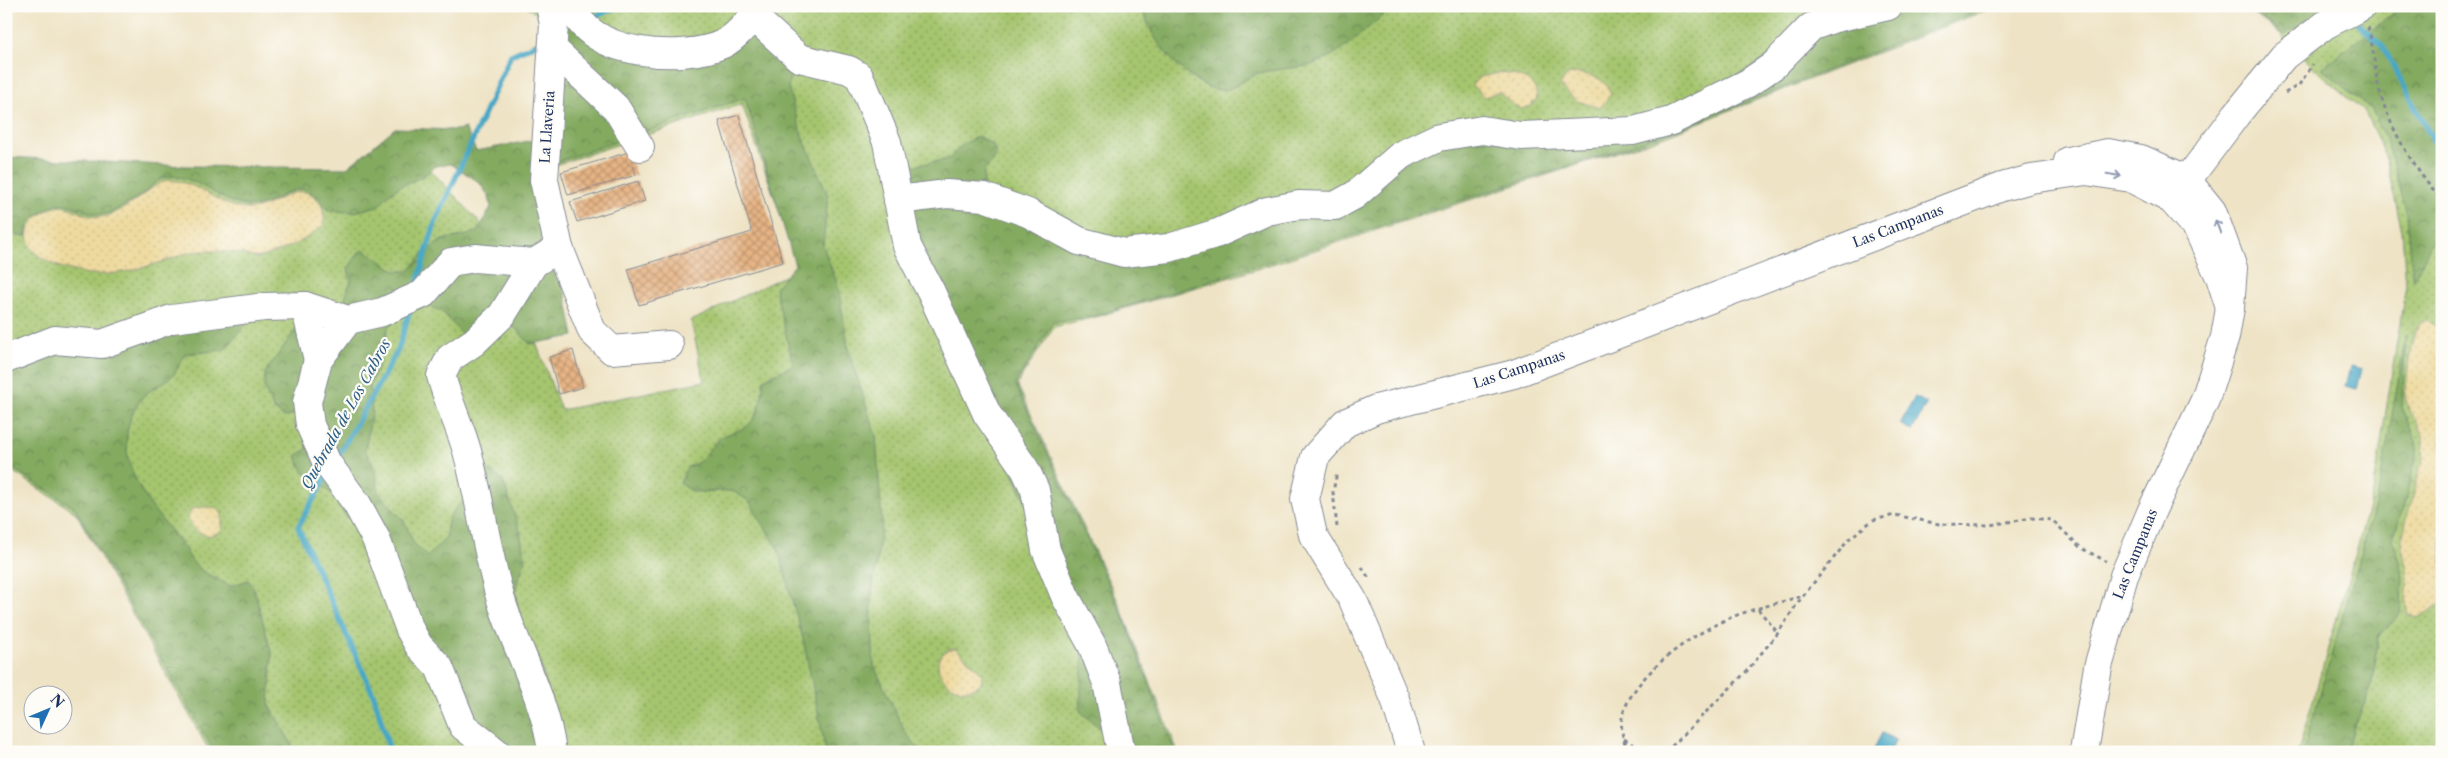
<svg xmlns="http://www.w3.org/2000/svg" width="2448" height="758" font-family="'Libre Caslon Text',serif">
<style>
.grass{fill:url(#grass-dots);stroke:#607a66}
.forest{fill:url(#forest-crowns);stroke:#506c60}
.sand{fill:url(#sand-dots);stroke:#84847e}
.water{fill:url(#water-ripples);stroke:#306b92}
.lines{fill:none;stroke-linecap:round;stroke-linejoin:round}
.stream{stroke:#46a7c5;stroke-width:5.5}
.building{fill:url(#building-cross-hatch)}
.minor-casing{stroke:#848992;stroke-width:30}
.path{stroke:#848992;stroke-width:3;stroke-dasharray:4 4;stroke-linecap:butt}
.minor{stroke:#fff;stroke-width:28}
.oneway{stroke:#8d97ae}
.labels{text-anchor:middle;stroke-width:4.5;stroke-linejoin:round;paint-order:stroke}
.street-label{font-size:14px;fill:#1b2f5e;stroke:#fdfcf7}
.water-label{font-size:15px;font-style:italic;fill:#2c5f87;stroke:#fdfcf7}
</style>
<defs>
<pattern id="grass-dots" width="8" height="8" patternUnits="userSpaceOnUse" patternTransform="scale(1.25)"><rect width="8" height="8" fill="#a5c56e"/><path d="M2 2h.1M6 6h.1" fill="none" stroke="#86a05e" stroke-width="1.8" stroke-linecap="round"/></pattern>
<pattern id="forest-crowns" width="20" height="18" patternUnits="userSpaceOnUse" patternTransform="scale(1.25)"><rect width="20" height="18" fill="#84aa61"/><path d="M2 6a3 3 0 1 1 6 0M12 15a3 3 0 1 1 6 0" fill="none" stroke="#6b8b53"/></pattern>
<pattern id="sand-dots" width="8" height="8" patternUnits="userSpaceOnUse" patternTransform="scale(1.25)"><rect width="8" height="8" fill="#eeda9e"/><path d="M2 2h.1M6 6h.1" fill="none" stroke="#ccbb8a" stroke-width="1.8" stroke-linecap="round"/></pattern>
<pattern id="water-ripples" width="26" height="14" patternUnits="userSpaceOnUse" patternTransform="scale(1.25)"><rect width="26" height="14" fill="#46a7c5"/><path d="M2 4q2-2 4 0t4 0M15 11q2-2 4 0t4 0" fill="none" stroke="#3a88a3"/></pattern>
<pattern id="building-cross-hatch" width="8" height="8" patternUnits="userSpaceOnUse" patternTransform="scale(1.25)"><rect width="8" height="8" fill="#e7b484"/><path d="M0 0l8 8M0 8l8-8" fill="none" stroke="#ba936f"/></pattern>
</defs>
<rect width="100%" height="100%" fill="#fdfcf7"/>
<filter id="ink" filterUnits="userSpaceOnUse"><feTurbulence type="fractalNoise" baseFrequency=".02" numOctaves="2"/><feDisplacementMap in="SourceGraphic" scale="10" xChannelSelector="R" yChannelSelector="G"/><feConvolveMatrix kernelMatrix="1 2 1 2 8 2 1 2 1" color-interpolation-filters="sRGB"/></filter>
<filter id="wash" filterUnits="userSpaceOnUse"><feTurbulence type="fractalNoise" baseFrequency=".0096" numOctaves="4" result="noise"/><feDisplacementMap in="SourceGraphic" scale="20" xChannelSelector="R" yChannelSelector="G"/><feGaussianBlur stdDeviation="1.12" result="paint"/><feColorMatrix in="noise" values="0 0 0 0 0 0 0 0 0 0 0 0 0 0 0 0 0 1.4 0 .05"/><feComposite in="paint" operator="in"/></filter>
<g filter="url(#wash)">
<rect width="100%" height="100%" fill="#eee3c5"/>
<g class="grass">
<polygon points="526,6 1997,6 1652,141 1241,274 1096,317 1054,327 1017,384 1118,601 1178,752 210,752 76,513 6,467 6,159 288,172 350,169 395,132 499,243 561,410 704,381 691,321 799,269 742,104 555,165 561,33"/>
<polygon points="2243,6 2442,6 2442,752 2298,752 2373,493 2406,284 2402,231 2384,152 2364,111 2320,74 2278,32"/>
</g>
<g class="forest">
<path d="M 1140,6 L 1395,6 C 1370,24 1341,56 1311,65 C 1295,69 1279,68 1263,72 C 1250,75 1241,84 1229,89 C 1206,97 1171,61 1159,44 C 1151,33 1146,18 1140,6 Z"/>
<polygon points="1898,6 1990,6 1696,122 1625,148 1187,288 1097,315 1053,323 1015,384 1123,616 1175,752 1119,752 1102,730 1080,711 1084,625 1047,550 932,292 898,165 917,165 949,159 962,145 978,136 993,145 996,154 984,172 983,201 1124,257 1299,208 1440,141 1634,135 1813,31"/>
<polygon points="2246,6 2332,6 2284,35"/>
<polygon points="2403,6 2442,6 2442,222 2413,281 2407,214 2389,149 2372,110 2322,68"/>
<path d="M 575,22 L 635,55 L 752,22 L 794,62 L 788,87 L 801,133 L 828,195 L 823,246 L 838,286 L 849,352 L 876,436 L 882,524 L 871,602 L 874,666 L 905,732 L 922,752 L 826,752 L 803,639 L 778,549 L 749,501 L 733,491 L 693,492 L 680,483 L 687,467 C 708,461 704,451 719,439 C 725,434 736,432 744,428 C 760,419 762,396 764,379 L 793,365 L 775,288 L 795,265 L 745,98 L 550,164 L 561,25 Z"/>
<path d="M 395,128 L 457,130 L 465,128 L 476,151 L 534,140 L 574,336 L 530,344 L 497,309 L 463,336 L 442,311 L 427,306 L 400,315 L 388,328 L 378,368 L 370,384 L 372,412 L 365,450 L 376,472 L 378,492 L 405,522 L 413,542 L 427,557 L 446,538 C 447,516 451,509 470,497 L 472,458 L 503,481 L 520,531 L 525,561 L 516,587 L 518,608 L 524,631 L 539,657 L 564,752 L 500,752 L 468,724 L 361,524 L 346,517 L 331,493 L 303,471 L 296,456 L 307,449 L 303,412 L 284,417 L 274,410 L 270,402 L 264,387 L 265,373 L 296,329 L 305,332 L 347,327 L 343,303 L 351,281 L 348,269 L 359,252 L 364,250 L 396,271 L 409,271 L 425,252 L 442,240 L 468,235 L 478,231 L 491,207 L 489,197 L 479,182 L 451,164 L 436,166 L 422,177 L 401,186 L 390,193 L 378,206 L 354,212 L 328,211 C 298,163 282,210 247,206 C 218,203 197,173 166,177 C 157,179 152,187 145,192 C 134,200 121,209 109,213 C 89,218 76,203 58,204 C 52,205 46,210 41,213 C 30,218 27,224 26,236 L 17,236 L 6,226 L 6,157 L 184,166 L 347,168 Z"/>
<path d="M 255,314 L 224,350 L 185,354 C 181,360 178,369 174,374 C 158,390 145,386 133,413 C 110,463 153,509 182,545 C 187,551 189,559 195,564 C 203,574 220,580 231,586 L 248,580 L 254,588 L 272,655 L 269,704 L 296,752 L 214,752 L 75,508 L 6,464 L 6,362 Z"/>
<path d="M 2406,335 L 2402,407 L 2418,447 L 2408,493 L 2393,539 L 2403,577 L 2400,614 L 2378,637 C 2376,659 2374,679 2366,700 C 2360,717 2349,733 2347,752 L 2303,752 L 2378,495 Z"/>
</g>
<g class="sand">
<path d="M 1500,73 C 1516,75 1536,78 1537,98 L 1531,106 L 1521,109 L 1512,104 L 1499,92 L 1484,97 L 1472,85 L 1480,77 Z"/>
<path d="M 1578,73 C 1595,77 1604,77 1611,94 L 1600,108 L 1577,101 L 1560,85 L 1567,75 Z"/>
<path d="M 168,180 C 200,181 222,210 250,209 C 269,209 292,186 308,193 C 322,199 325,211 324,224 C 309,240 282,251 261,257 C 255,259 248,255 243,254 C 227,251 209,250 193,252 C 184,253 174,258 165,261 C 140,269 105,279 79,272 C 64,269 42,262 32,249 C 18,230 39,212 56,207 C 72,203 86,223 110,215 C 131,208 153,183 168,180 Z"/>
<path d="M 2427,320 L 2434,325 L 2442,336 L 2442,603 L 2418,618 L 2408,614 C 2404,601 2408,591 2408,578 C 2407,564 2401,552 2402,538 L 2423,458 L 2424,442 L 2417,422 L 2410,413 L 2405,397 L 2409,360 L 2418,324 Z"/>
<path d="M 206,507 L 217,508 L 222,514 L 222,530 C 207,541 197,534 188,519 L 191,509 Z"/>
<path d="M 955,648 L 982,673 L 981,683 C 978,685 974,688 970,689 C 947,697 920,655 955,648 Z"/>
</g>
<g class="water">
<polygon points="2350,366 2362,369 2357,389 2345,386"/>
<polygon points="1915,397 1927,403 1912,431 1900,424"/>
<polygon points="1882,733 1896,740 1890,752 1872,752"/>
</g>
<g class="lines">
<g class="stream">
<polyline points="590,19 619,6"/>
<polyline points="2359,25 2382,45 2442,157"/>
<polyline points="417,284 435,223 511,55 545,40"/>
<polyline points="336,460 398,350 410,310"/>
<polyline points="326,477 298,527 374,696 390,752"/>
</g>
</g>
<g id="blocks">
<g class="building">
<polygon points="739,115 783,262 639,305 628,269 752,232 719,121"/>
<polygon points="629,152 636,175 568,195 561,172"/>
<polygon points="638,181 645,201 577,222 570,202"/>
<polygon points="573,350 583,387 559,394 549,357"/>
</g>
</g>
</g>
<g filter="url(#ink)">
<use href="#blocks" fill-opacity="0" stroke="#848992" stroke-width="1"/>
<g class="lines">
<defs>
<g id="minor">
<polyline points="550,6 554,24 544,180 559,248 592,331 612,350 669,345"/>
<path d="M 573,6 C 586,56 683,62 723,44 C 735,38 753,18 761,6"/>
<polyline points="754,17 799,58 849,70 859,76 865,89 887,142 907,246 931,292 987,414 1025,469 1035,490 1046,550 1065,596 1092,645 1107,683 1121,752"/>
<polyline points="553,49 616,108 640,147"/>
<polyline points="2068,161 2108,153 2141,159 2186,179 2212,211 2233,268 2230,308 2225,337 2205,400 2152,510 2124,576 2098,667 2084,752"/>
<polyline points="2176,195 2236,115 2284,56 2325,25 2362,6"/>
<polyline points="898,200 947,194 984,197 1028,213 1079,241 1124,253 1169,248 1218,233 1267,211 1299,205 1335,206 1355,195 1401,155 1439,137 1482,130 1521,136 1633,131 1671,121 1748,83 1773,66 1811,27 1835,18 1888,6"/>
<polyline points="305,306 318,360"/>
<polyline points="348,320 318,360 307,402 310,425 327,463 357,504 376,539 410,630 419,646 439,667 463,726 496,752"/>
<polyline points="6,359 55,340 102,344 172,319 264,307 305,306 348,320 382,312 423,294 451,262 475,258 534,263"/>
<path d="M 552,752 C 545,697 517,652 501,600 C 486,551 481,501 467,451 C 460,426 448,402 441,376 L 450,358 L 474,342 L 502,315 L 534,263 L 559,248"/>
<polyline points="1411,752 1395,699 1353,600 1313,535 1305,499 1315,457 1345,423 1376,409 1514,374 2002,187 2031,179 2086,171 2131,178 2172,200 2198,230 2220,277 2230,308"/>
</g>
</defs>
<use href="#minor" class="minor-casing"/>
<g class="path">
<path d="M 2368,27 C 2373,45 2374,62 2377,80 C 2386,124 2413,167 2442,201"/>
<polyline points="2285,93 2299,85 2313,64"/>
<polyline points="1337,527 1333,492 1337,472"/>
<polyline points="1362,567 1370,580"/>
<polyline points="1758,609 1778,633"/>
<polyline points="1624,739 1645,752"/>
<path d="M 1628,752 C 1624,742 1620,729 1622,718 C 1631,675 1695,632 1732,617 C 1755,608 1779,603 1802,596"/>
<polyline points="1666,752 1746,672 1778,633 1799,601 1850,538 1873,520 1895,515 1939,524 1990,525 2031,518 2052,520 2081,548 2106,561"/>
</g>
<use href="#minor" class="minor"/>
</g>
<defs><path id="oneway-shaft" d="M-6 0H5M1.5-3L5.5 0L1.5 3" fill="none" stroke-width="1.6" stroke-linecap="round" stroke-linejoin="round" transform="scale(1.25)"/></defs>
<g class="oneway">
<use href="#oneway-shaft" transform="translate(2114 175) rotate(10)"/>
<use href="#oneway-shaft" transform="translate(2218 227) rotate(-110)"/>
</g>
</g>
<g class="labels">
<g class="street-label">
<text transform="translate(547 127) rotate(-86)" y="5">La Llaveria</text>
<text transform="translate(1898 226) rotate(-21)" y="5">Las Campanas</text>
<text transform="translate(1519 369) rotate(-18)" y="5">Las Campanas</text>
<text transform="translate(2135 554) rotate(-68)" y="5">Las Campanas</text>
</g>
<g class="water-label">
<text transform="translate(346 414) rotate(-61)" y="5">Quebrada de Los Cabros</text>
</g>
</g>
<rect width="2448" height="758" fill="none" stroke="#fdfcf7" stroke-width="25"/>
<g transform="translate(48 710) rotate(46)"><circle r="24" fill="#fdfcf7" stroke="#a3aaba"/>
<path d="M0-4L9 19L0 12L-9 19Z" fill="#1f6fb2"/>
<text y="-8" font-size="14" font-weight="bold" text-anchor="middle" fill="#1b2f5e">N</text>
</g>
</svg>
